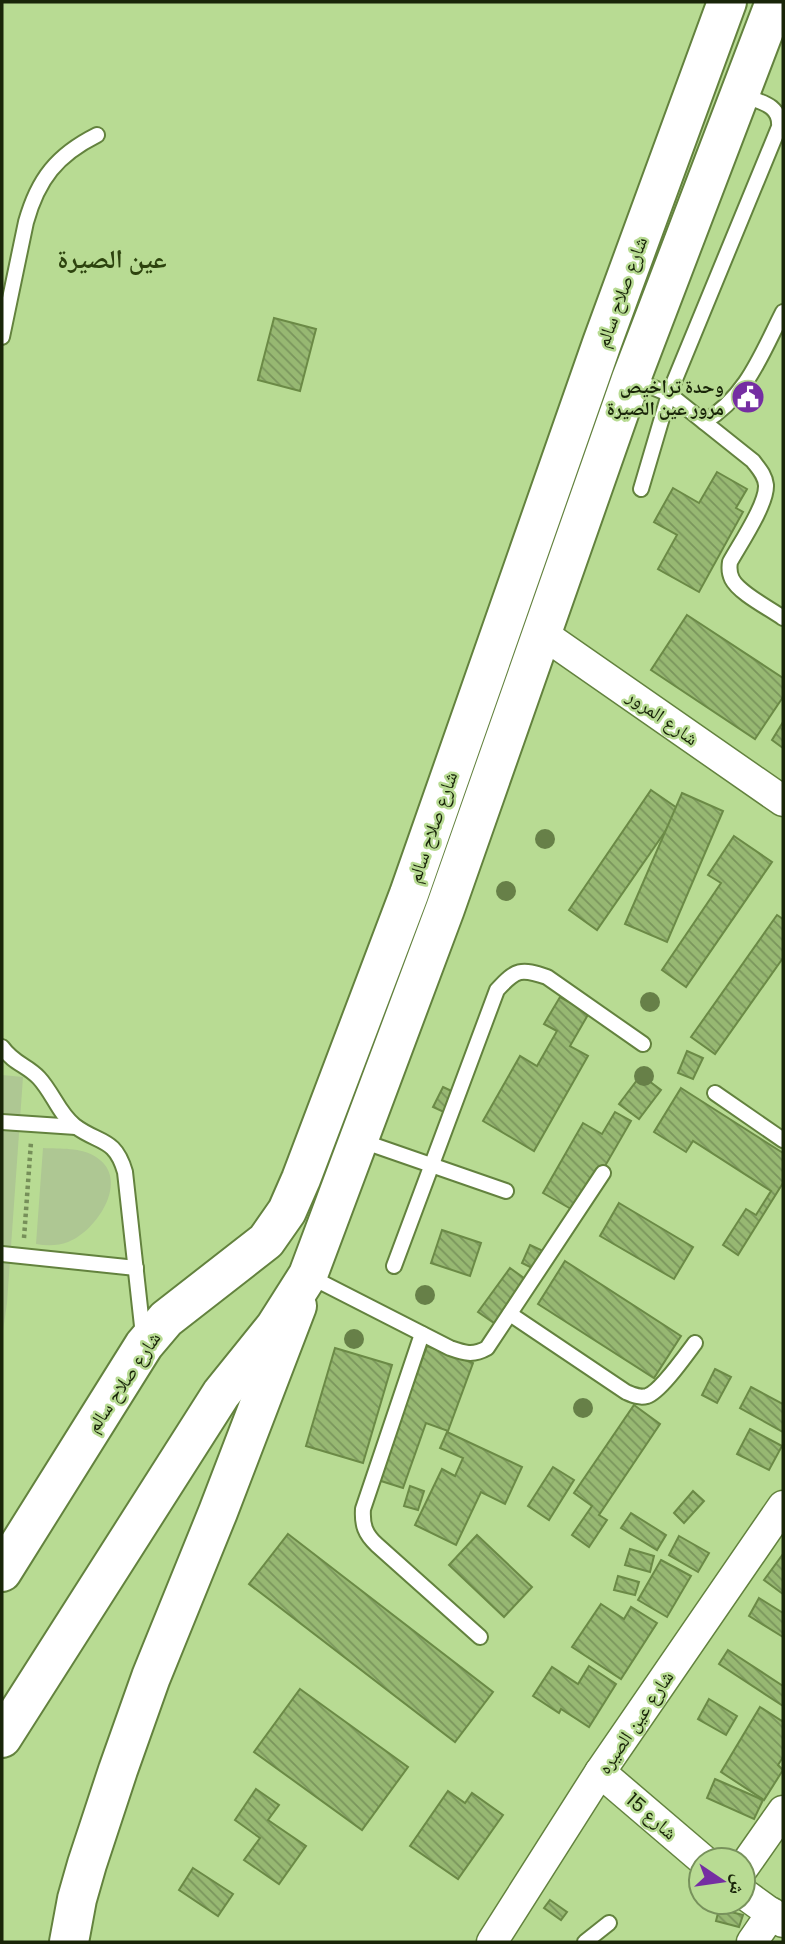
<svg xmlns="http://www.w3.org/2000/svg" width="785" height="1944" font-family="Poppins,'Noto Naskh Arabic',sans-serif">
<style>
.green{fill:#aec793}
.building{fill:url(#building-back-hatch);stroke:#6b8a46;stroke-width:2}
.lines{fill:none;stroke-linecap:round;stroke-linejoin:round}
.lane-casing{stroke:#63823e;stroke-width:18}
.street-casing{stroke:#63823e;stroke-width:33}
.primary-casing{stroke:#63823e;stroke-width:42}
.highway-casing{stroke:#63823e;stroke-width:42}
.path{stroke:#768f59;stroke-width:4.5;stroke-dasharray:3.5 3.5;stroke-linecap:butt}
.lane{stroke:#fff;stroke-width:14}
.street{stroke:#fff;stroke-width:30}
.primary{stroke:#fff;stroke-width:38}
.highway{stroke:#fff;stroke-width:38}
.tree{fill:#678048}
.labels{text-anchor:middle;stroke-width:5;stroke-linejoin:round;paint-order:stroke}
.street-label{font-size:19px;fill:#192509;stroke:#b8db93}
.poi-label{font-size:19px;font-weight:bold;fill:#192509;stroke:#b8db93;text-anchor:end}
.district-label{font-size:26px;font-weight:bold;fill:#2d430e;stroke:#b8db93}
</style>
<defs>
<pattern id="building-back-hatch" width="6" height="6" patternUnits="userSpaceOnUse" patternTransform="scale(1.75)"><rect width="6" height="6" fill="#97b872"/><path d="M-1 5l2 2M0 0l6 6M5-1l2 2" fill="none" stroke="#7a955c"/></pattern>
</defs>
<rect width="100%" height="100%" fill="#b8db93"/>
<g class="green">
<polygon points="2,1075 23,1077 7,1303 2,1338"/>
<path d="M 43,1148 C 60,1149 81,1147 96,1157 C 131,1179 97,1231 68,1242 C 58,1246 47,1246 36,1244 Z"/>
</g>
<g class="building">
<polygon points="274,318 316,329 300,391 258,380"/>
<polygon points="717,472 747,489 736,508 743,512 699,592 658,569 677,535 654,522 673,488 699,503"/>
<polygon points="687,615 783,678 783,697 755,739 651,670"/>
<polygon points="783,722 783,748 772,740"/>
<polygon points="651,790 680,810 597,930 569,910"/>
<polygon points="682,793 723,811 667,942 625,924"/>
<polygon points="734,836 772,862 686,987 662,970 721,883 708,875"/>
<polygon points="777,915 783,919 783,958 715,1054 691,1037"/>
<polygon points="560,997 589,1013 570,1046 588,1056 534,1151 483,1121 520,1056 537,1066 557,1031 544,1024"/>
<polygon points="687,1051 703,1058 693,1079 678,1073"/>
<polygon points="641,1075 661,1090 639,1119 619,1104"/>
<polygon points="443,1087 456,1093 446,1113 433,1107"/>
<polygon points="681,1088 783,1153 783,1183 738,1255 723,1245 746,1209 756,1215 771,1191 693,1141 686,1152 654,1132"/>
<polygon points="615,1112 631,1121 578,1213 543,1193 583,1123 602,1134"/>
<polygon points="619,1203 693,1247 674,1279 600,1236"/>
<polygon points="442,1230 481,1243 470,1276 431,1263"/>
<polygon points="530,1245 543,1251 534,1269 522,1263"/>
<polygon points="565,1261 681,1336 654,1378 538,1304"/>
<polygon points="510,1268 528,1281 497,1325 478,1312"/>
<polygon points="427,1346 473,1363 448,1431 426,1423 403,1488 378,1480"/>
<polygon points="335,1348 392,1365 363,1463 306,1446"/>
<polygon points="715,1369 731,1377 717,1403 702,1395"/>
<polygon points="751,1387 783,1404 783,1432 740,1408"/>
<polygon points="634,1405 660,1424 599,1515 607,1520 589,1547 572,1535 592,1506 574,1493"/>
<polygon points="750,1429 782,1446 769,1470 737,1454"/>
<polygon points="447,1432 522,1467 505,1504 481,1492 456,1545 415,1525 442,1469 455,1476 463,1458 440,1448"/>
<polygon points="553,1467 574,1480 549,1520 528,1506"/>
<polygon points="410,1486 424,1491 418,1510 404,1506"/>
<polygon points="693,1491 704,1501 684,1523 674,1513"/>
<polygon points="631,1513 666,1535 657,1550 621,1528"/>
<polygon points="288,1534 493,1692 455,1742 249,1584"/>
<polygon points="477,1535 532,1587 504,1617 449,1565"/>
<polygon points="679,1536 709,1553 698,1572 669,1555"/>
<polygon points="630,1549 654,1556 650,1572 625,1565"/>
<polygon points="783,1554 783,1594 764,1580"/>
<polygon points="661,1560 691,1576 667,1617 638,1600"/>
<polygon points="618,1576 639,1582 635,1595 614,1590"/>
<polygon points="759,1598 783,1613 783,1637 749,1616"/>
<polygon points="601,1604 624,1619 631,1607 657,1623 621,1679 572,1647"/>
<polygon points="728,1650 783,1686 783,1706 719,1664"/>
<polygon points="589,1666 616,1684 589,1727 561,1709 559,1713 533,1696 552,1667 578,1684"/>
<polygon points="300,1689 408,1767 362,1830 254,1752"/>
<polygon points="709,1699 737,1716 726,1735 698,1719"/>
<polygon points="760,1707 782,1721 783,1719 783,1757 778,1765 783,1770 764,1800 721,1772"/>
<polygon points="715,1779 763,1800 754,1819 707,1798"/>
<polygon points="256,1789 279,1805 268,1820 306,1846 279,1884 244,1860 260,1838 235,1820"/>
<polygon points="448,1791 465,1803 472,1793 503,1815 458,1879 410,1846"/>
<polygon points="193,1868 233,1894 218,1916 179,1890"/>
<polygon points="550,1900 567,1912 561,1920 544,1908"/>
<polygon points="719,1909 743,1915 739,1927 716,1921"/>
</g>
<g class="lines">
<defs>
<g id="lane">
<path d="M 2,337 L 26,222 C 38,179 57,155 97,135"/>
<path d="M 632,379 L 669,394 L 753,461 C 759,469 765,475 766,485 C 767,504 740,544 730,562 C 729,568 729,573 732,579 C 739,593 769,608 783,618"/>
<path d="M 704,422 C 747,396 761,355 783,312"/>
<path d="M 641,489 L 669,394 L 779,127 C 781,104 759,102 742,95"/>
<path d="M 2,1047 C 14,1064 27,1065 39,1078 C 53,1093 59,1114 75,1126 C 99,1144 115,1137 125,1172 L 143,1335"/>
<polyline points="715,1093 783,1140"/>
<polyline points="2,1122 76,1127"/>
<polyline points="359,1140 506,1191"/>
<polyline points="2,1254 136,1268"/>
<path d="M 394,1266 L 497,990 C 516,969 521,968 547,977 L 643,1044"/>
<path d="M 309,1276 L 450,1348 C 464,1353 473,1356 487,1348 L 603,1173"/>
<path d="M 510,1314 L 626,1392 C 633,1395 639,1398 647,1396 C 660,1392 686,1355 695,1343"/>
<path d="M 422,1334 L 363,1509 C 362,1525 365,1534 377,1545 L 480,1637"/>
<polyline points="585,1942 609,1923"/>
</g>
<g id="street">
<polyline points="543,634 783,801"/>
<polyline points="600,1772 703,1860"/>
<polyline points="743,1868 783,1811"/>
<polyline points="743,1893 783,1922"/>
<polyline points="492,1942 600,1772 783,1506"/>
<polyline points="752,1942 772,1913"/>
</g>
<polyline id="primary" points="69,1942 77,1899 87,1864 118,1770 151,1677 218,1512 297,1306"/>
<g id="highway">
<polyline points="2,1572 144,1345 166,1319 266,1241 287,1211 301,1179 409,894 602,343 727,2"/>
<polyline points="2,1738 221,1394 275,1327 308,1275 445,909 631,379 775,2"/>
</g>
</defs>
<use href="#lane" class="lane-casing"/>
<use href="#street" class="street-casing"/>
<use href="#primary" class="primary-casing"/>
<use href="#highway" class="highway-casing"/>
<polyline class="path" points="24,1238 31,1142"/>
<use href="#lane" class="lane"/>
<use href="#street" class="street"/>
<use href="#primary" class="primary"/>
<use href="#highway" class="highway"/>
</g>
<g class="tree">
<circle cx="545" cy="839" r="10"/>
<circle cx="506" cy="891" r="10"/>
<circle cx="650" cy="1002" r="10"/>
<circle cx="644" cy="1076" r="10"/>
<circle cx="425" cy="1295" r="10"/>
<circle cx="354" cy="1339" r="10"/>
<circle cx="583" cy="1408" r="10"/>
</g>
<defs>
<symbol id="civic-disc" viewBox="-11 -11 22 22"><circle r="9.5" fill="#752ea2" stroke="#b8db93"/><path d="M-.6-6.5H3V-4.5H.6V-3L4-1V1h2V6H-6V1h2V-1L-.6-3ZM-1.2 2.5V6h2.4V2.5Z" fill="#fff"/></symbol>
</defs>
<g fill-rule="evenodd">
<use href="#civic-disc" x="729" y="378" width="38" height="38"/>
</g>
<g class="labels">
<g class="street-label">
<text transform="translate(621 292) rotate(-70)" y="7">شارع صلاح سالم</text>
<text transform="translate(663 717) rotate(35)" y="7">شارع المرور</text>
<text transform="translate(432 827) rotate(-71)" y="7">شارع صلاح سالم</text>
<text transform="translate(123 1382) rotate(-56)" y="7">شارع صلاح سالم</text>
<text transform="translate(635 1722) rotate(-56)" y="7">شارع عين الصيره</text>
<text transform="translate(652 1816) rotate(41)" y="7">شارع 15</text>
</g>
<g class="poi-label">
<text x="724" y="393">وحدة تراخيص<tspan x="724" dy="22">مرور عين الصيرة</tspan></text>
</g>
<g class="district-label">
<text x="112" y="268">عين الصيرة</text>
</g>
</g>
<rect width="785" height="1944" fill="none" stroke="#192509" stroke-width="7"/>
<g transform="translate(722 1881) rotate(103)"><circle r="33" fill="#b8db93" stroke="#78925c" stroke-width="2"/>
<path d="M0-5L12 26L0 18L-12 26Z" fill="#752ea2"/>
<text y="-10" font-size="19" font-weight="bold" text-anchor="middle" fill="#192509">ش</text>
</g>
</svg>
